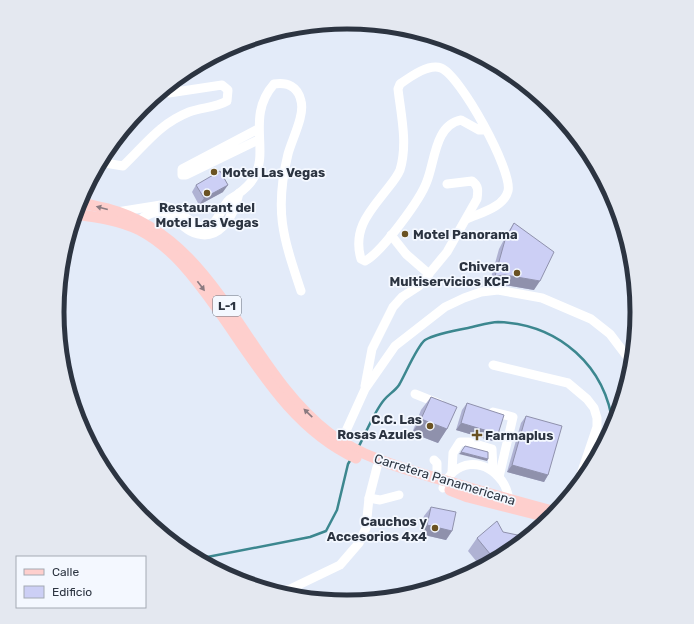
<svg xmlns="http://www.w3.org/2000/svg" width="694" height="624" font-family="Rubik,sans-serif">
<style>
.lines{fill:none;stroke-linecap:round;stroke-linejoin:round}
.stream{stroke:#3c878f;stroke-width:2.5}
.minor{stroke:#fff;stroke-width:9}
.major{stroke:#fecfcd;stroke-width:11}
.wall{fill:#afb2d3}
.shaded-wall{fill:#8f91ac}
.building{fill:#cccff5;stroke:#8f91ac}
.oneway{fill:#8a7a80}
.poi-dot{fill:#6a5223;stroke:#f4f8ff;stroke-width:1.5}
.labels{text-anchor:middle;stroke-width:3.5;stroke-linejoin:round;paint-order:stroke}
.shield{fill:#f4f8ff;stroke:#686f7a;stroke-width:1}
.shield-label{font-size:12px;font-weight:bold;fill:#2c3441}
.poi-label{font-size:13px;font-weight:bold;fill:#2c3441;stroke:#f4f8ff;text-anchor:start}
.street-label{font-size:13px;fill:#2c3441;stroke:#f4f8ff}
.rim{fill:none;stroke:#2c3441;stroke-width:5}
</style>
<rect width="100%" height="100%" fill="#e3ebf9"/>
<g class="lines">
<g class="stream">
<path d="M 358,448 C 366,433 374,412 384,400 C 389,394 395,391 399,385 C 405,375 417,346 425,340 C 435,334 457,330 468,328 C 478,326 489,322 498,322 C 559,324 606,366 613,426"/>
<polyline points="197,559 310,537 326,531 337,510 348,464 351,459"/>
</g>
<g class="minor">
<polyline points="258,129 182,169 182,175 186,175 258,140"/>
<path d="M 102,159 L 105,163 L 123,166 C 145,145 159,124 189,112 C 202,107 215,108 227,101 L 228,90 L 222,85 L 169,93"/>
<path d="M 117,212 L 161,205 L 172,208 L 198,226 L 209,228 C 219,220 220,210 228,201 C 230,198 235,197 238,194 C 242,191 250,184 253,179 C 271,152 245,117 274,84 C 287,82 298,86 301,101 C 305,115 292,139 288,154 C 274,211 283,237 301,291"/>
<path d="M 467,219 C 480,213 504,207 508,191 C 513,171 460,75 441,68 C 429,63 410,77 400,84 L 398,89 C 401,115 408,144 400,170 C 397,177 392,183 388,188 C 371,210 352,228 361,259 L 365,261 C 381,253 421,199 427,181 C 435,161 435,125 461,120 L 479,130 L 486,130"/>
<path d="M 140,220 C 145,215 155,211 162,212 C 174,214 180,226 190,231 C 218,245 234,217 239,193"/>
<polyline points="391,235 406,254 429,274"/>
<polyline points="493,365 568,383 587,399 594,408 597,418 597,427 577,486"/>
<path d="M 365,386 L 372,349 L 393,307 L 402,297 L 419,286 L 447,252 L 477,199 C 478,191 479,186 472,181 L 447,184"/>
<polyline points="415,394 440,404"/>
<polyline points="493,412 513,417 499,477"/>
<polyline points="341,442 365,389 395,346 445,307 464,298 481,292 498,290 542,298 591,319 610,334 632,363"/>
<polyline points="434,460 437,463 437,479"/>
<polyline points="452,472 453,453 460,442 469,442 492,449 493,471"/>
<path d="M 443,488 C 454,459 484,457 502,481 C 507,488 509,497 510,505"/>
<polyline points="369,498 380,500 399,495"/>
<polyline points="277,592 288,590 340,565 359,543 366,528 369,498 377,467"/>
</g>
<g class="major">
<path d="M 78,203 C 89,204 98,207 108,209 C 218,238 245,369 329,433 C 364,459 405,469 446,481 C 482,492 519,502 556,512"/>
<path d="M 75,214 C 97,217 119,220 140,230 C 167,244 187,268 205,292 C 250,351 285,425 356,458"/>
<polyline points="450,490 468,497 551,518"/>
</g>
</g>
<g class="wall">
<polygon points="196,185 223,192 199,205 192,192"/>
<polygon points="514,223 534,290 499,284 489,285 499,249 508,232"/>
<polygon points="431,397 447,429 438,443 412,433 421,410"/>
<polygon points="467,403 493,441 456,430 462,410"/>
<polygon points="526,416 548,475 544,482 507,472 521,423"/>
<polygon points="431,507 452,531 446,540 420,534 424,516"/>
<polygon points="503,532 508,553 481,567 468,551 477,538"/>
</g>
<g class="shaded-wall">
<polygon points="228,185 223,192 199,205 204,198"/>
<polygon points="505,275 540,281 534,290 499,284 489,285 495,276"/>
<polygon points="421,419 447,429 438,443 412,433"/>
<polygon points="461,423 498,434 493,441 456,430"/>
<polygon points="461,452 488,459 487,461 459,454"/>
<polygon points="512,465 548,475 544,482 507,472"/>
<polygon points="427,525 452,531 446,540 420,534"/>
</g>
<g class="building">
<polygon points="220,171 228,185 204,198 196,185"/>
<polygon points="514,223 554,252 540,281 505,275 495,276 505,240"/>
<polygon points="431,397 457,407 447,429 421,419"/>
<polygon points="467,403 504,415 498,434 461,423"/>
<polygon points="526,416 562,426 548,475 512,465"/>
<polygon points="465,446 488,452 488,459 461,452"/>
<polygon points="431,507 456,512 452,531 427,525"/>
<polygon points="497,521 503,532 527,537 508,553 495,560 477,538"/>
</g>
<defs><path id="oneway-solid" d="M-6-.8H1V-3.2L6.5 0L1 3.2V.8H-6Z"/></defs>
<g class="oneway">
<use href="#oneway-solid" transform="translate(102 208) rotate(-165)"/>
<use href="#oneway-solid" transform="translate(201 286) rotate(53)"/>
<use href="#oneway-solid" transform="translate(308 413) rotate(-136)"/>
</g>
<g class="poi-dot">
<circle cx="214" cy="172" r="4"/>
<circle cx="207" cy="193" r="4"/>
<circle cx="405" cy="234" r="4"/>
<circle cx="517" cy="273" r="4"/>
<circle cx="430" cy="426" r="4"/>
<path d="M475 429h4v4h4v4h-4v4h-4v-4h-4v-4h4z"/>
<circle cx="435" cy="528" r="4"/>
</g>
<g class="labels">
<rect class="shield" x="213" y="296" width="28" height="20" rx="3"/>
<g class="shield-label">
<text x="227" y="310">L-1</text>
</g>
<g class="poi-label">
<text x="222" y="177">Motel Las Vegas</text>
<text x="207" y="212" text-anchor="middle">Restaurant del<tspan x="207" dy="15">Motel Las Vegas</tspan></text>
<text x="413" y="239">Motel Panorama</text>
<text x="509" y="271" text-anchor="end">Chivera<tspan x="509" dy="15">Multiservicios KCF</tspan></text>
<text x="422" y="424" text-anchor="end">C.C. Las<tspan x="422" dy="15">Rosas Azules</tspan></text>
<text x="485" y="440">Farmaplus</text>
<text x="427" y="526" text-anchor="end">Cauchos y<tspan x="427" dy="15">Accesorios 4x4</tspan></text>
</g>
<g class="street-label">
<text transform="translate(445 479) rotate(17)" y="5">Carretera Panamericana</text>
</g>
</g>
<path d="M0 0H694V624H0ZM64 312a283 283 0 1 1 566 0a283 283 0 1 1-566 0Z" fill="#e4e8f0" fill-rule="evenodd"/>
<path class="rim" d="M64 312a283 283 0 1 1 566 0a283 283 0 1 1-566 0Z"/>
<rect x="16" y="556" width="130" height="52" fill="#f4f8ff" stroke="#a4aab3"/>
<rect x="24" y="569" width="20" height="6" fill="#fecfcd" stroke="#a4aab3"/>
<text x="52" y="576" font-size="12" fill="#2c3441">Calle</text>
<rect x="24" y="586" width="20" height="12" fill="#cccff5" stroke="#a4aab3"/>
<text x="52" y="596" font-size="12" fill="#2c3441">Edificio</text>
</svg>
